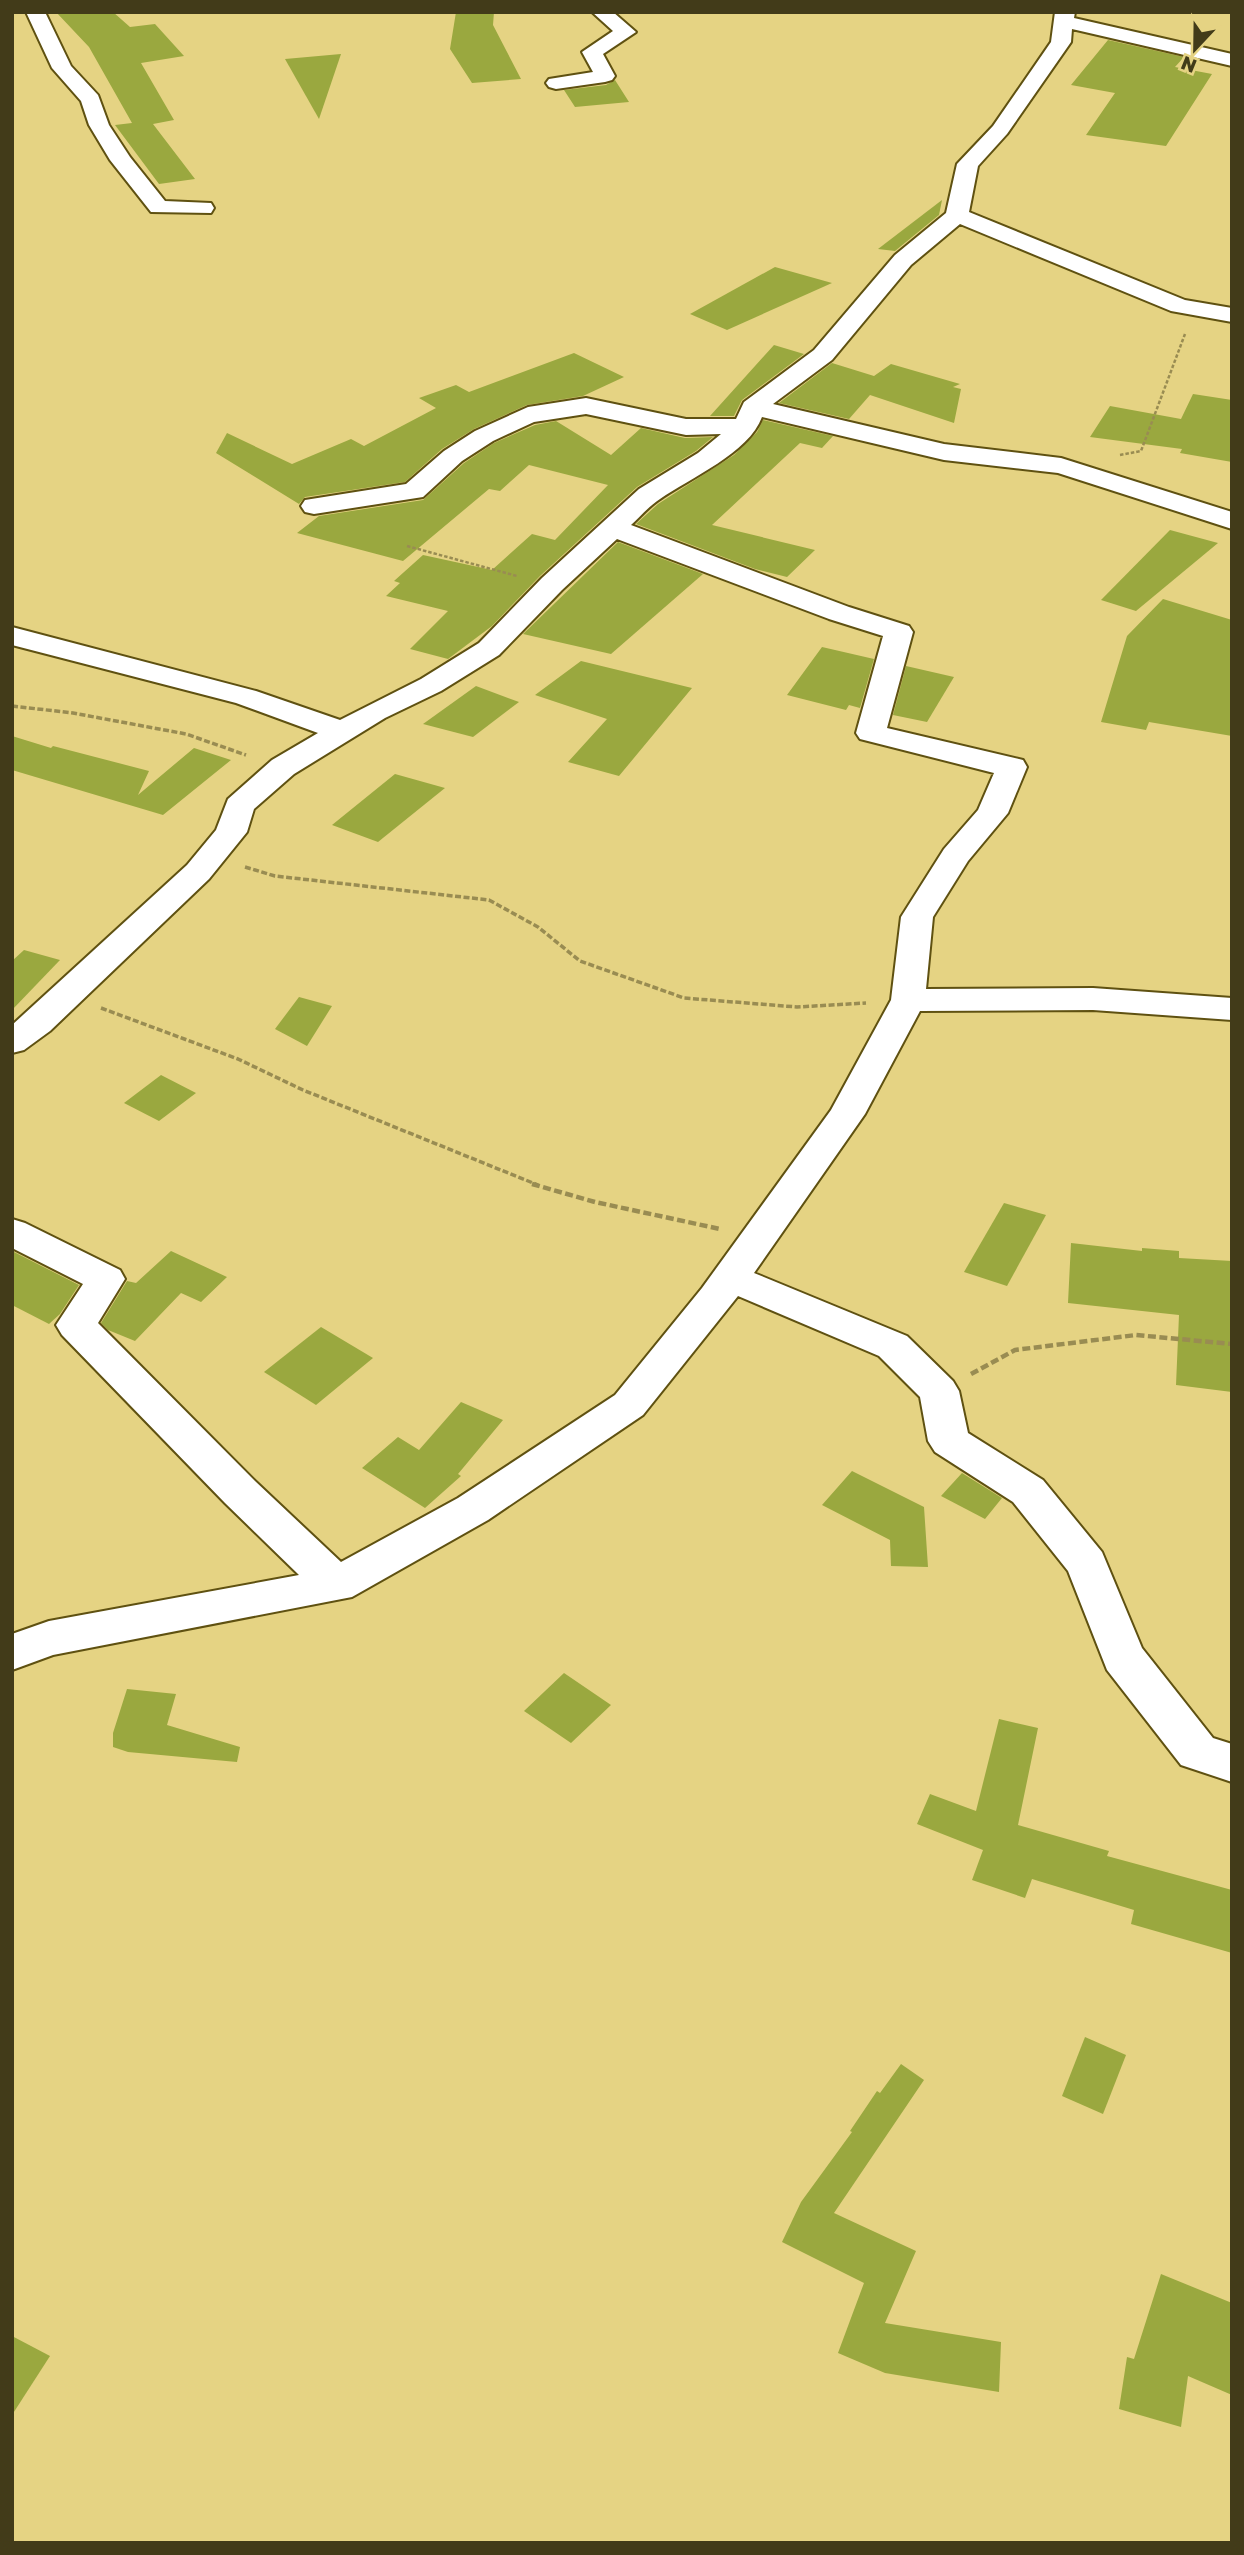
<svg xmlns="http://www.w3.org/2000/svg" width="1244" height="2555" font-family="'Golos Text',sans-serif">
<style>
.building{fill:#9aa83f}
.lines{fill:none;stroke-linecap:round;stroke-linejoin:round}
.minor-casing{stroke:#5f5111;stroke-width:4}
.path-far2{stroke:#998c52;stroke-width:2.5;stroke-dasharray:3.5 2;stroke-linecap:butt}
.path-far1{stroke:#998c52;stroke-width:3.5;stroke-dasharray:6 2.5;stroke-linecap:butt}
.path{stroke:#998c52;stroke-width:4.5;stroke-dasharray:8 3.5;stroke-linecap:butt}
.minor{fill:#fff;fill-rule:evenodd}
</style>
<rect width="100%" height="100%" fill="#e5d383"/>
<g class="building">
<polygon points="56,12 113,12 130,27 155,24 184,56 141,63 174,120 153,124 195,179 159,184 115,125 132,123 89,47"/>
<polygon points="456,12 494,12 493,25 521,79 472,83 450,49"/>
<polygon points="1108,40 1184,57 1175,67 1212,74 1166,146 1086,135 1115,93 1071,85"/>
<polygon points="341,54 319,119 285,59"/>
<polygon points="615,80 629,102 575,107 564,90 606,85"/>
<polygon points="942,200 939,215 895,251 878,249"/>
<polygon points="775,267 832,283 727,330 690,314"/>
<polygon points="774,345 804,354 742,400 734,416 710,416"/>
<polygon points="574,353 624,377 583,396 527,405 474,429 442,449 405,482 305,497 299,504 216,453 227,433 292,464 351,439 364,446 436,408 419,398 456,385 469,392"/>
<polygon points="832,363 874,376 891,364 960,384 953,387 961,389 954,423 870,395 849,419 779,403"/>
<polygon points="1193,394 1232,400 1232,462 1180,453 1182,449 1090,437 1110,406 1181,419"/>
<polygon points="763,420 833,436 822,448 800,443 712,525 815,550 787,577 755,569 636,524 658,504 734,455 757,432"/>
<polygon points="556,421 611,455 641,428 685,438 713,437 696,451 637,487 540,576 492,626 448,659 410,649 448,611 386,596 400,583 394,581 423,555 492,570 532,534 555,540 608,485 529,465 500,491 489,489 403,561 297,533 319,516 423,500 464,463 494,443 535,425"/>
<polygon points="1170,530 1218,543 1136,611 1101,600"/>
<polygon points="618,542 703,574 611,654 523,634"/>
<polygon points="1163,599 1232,620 1232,736 1149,722 1146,730 1101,722 1127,636"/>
<polygon points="822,647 874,659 860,708 849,705 846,710 787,695"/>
<polygon points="581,661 692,688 619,776 568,762 607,719 535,695"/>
<polygon points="906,666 954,677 927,722 893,715"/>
<polygon points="476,686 519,702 473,737 423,724"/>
<polygon points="12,736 51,748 53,746 149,771 138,795 194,748 231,760 163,815 12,770"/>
<polygon points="395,774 445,788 378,842 332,825"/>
<polygon points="24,950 60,960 12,1010 12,961"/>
<polygon points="299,997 332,1006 307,1046 275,1029"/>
<polygon points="161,1075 196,1093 159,1121 124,1103"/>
<polygon points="1004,1203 1046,1215 1007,1286 964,1272"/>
<polygon points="1071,1243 1142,1251 1142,1248 1179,1251 1179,1258 1232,1261 1232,1392 1176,1385 1179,1315 1068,1303"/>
<polygon points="12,1251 79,1285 60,1314 49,1324 12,1305"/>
<polygon points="171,1251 227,1277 201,1302 181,1293 135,1341 108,1330 101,1323 127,1281 136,1283"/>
<polygon points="321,1327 373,1358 316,1405 264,1372"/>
<polygon points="461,1402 503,1420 458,1474 461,1476 425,1508 362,1468 398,1437 419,1450"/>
<polygon points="852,1471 924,1507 928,1567 891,1566 890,1540 822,1505"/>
<polygon points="962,1473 1002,1498 985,1519 941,1496"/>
<polygon points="564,1673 611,1705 571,1743 524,1711"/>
<polygon points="127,1689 176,1694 167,1725 240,1747 237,1762 128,1752 113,1747 113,1733"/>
<polygon points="999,1719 1038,1728 1018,1825 1109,1851 1107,1856 1232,1890 1232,1953 1131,1924 1134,1910 1032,1879 1025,1898 972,1880 983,1850 917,1824 930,1794 976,1811"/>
<polygon points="1085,2037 1126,2055 1103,2114 1062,2096"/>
<polygon points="901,2064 924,2080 834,2213 916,2251 885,2323 1001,2342 999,2392 885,2373 838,2353 864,2283 782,2242 801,2202 852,2132 850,2131 877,2091 880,2093"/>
<polygon points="1161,2274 1232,2303 1232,2395 1188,2376 1181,2427 1119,2409 1127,2357 1134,2359"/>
<polygon points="12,2336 50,2356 12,2415"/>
</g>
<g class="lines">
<defs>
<g id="minor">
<polygon points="26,12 45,12 71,66 98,95 109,125 130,157 165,201 211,203 214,208 211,213 151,212 110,160 89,125 81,101 52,68"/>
<polygon points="592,12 613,12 636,32 603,54 615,76 612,80 605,82 556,89 549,87 546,83 549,79 593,72 582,52 613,31"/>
<path d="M 1055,12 L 1075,12 L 1074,18 L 1232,54 L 1232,66 L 1072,29 L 1071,42 L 1007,134 L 978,166 L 969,212 L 1185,300 L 1232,308 L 1232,322 L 1171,311 L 960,224 L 911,265 L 832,360 L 773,404 L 944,444 L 1061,458 L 1232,512 L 1232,529 L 1058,473 L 944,460 L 762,417 C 749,453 690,478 660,499 C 649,506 640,517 631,525 L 849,607 L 909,626 L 913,632 L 887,728 L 1023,760 L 1027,767 L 1008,813 L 968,861 L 933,917 L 926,989 L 1093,988 L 1232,998 L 1232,1020 L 1093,1010 L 920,1011 L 865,1114 L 754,1273 L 907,1336 L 953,1381 L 959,1391 L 968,1433 L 1043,1480 L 1102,1552 L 1142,1648 L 1213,1738 L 1232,1744 L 1232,1782 L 1181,1765 L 1107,1670 L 1068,1571 L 1013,1502 L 935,1452 L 928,1441 L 920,1397 L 879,1356 L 738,1296 L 643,1415 L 488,1520 L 352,1597 L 53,1655 L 12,1670 L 12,1634 L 49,1621 L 299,1575 L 225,1503 L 62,1335 L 56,1325 L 83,1284 L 12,1248 L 12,1219 L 25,1223 L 120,1270 L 125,1279 L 98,1323 L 255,1481 L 341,1562 L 458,1498 L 615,1395 L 702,1288 L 831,1110 L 891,1000 L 901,917 L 944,849 L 978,810 L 994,773 L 860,739 L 856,733 L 883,636 L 829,619 L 617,539 L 562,590 L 499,655 L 441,691 L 385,718 L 294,774 L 254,809 L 247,832 L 209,879 L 50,1031 L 24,1050 L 12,1053 L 12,1025 L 187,865 L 216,830 L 228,799 L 272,760 L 318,733 L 236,703 L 12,645 L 12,627 L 256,691 L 340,720 L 421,679 L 479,643 L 542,578 L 639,489 L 698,453 L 721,434 L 686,435 L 586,414 L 534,422 L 493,441 L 462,461 L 423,497 L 314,514 L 305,512 L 301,506 L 305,500 L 406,484 L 444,451 L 475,431 L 528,407 L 586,398 L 686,419 L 736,419 L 744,402 L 814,350 L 895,255 L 946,213 L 957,164 L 993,126 L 1051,42 Z"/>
</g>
</defs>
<use href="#minor" class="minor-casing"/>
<g class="path-far2">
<polyline points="1120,455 1141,451 1185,334"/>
<polyline points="407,546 517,576"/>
</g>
<g class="path-far1">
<polyline points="12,706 73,713 186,734 246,755"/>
<polyline points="245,867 275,876 489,900 538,927 580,961 684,998 797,1007 866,1003"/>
<polyline points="101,1008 238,1059 303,1090 538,1185"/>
</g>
<g class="path">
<polyline points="532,1184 595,1202 720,1229"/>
<polyline points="971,1374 1015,1350 1136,1335 1232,1344"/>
</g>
<use href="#minor" class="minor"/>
</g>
<rect width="1244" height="2555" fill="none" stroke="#423b19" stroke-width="28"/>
<g transform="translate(1195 49) rotate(202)" stroke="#e5d383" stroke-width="5" paint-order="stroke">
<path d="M0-5L12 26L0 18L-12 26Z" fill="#423b19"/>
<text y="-10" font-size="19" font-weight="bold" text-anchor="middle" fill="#423b19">N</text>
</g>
</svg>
